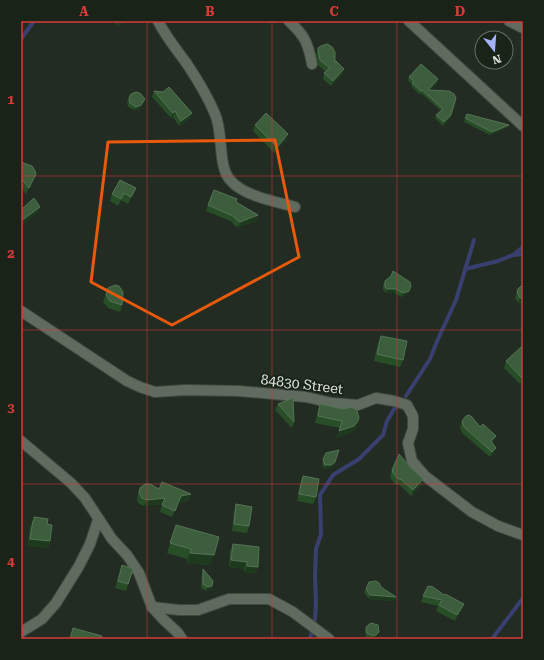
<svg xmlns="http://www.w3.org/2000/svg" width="544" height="660" font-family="'Roboto Serif',serif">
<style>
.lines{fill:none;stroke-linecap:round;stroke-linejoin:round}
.stream{stroke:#39406f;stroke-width:4}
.street-casing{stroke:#414a41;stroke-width:12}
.street{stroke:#5f6b5e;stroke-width:10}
.wall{fill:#284e28}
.shaded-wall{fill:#1e3a1e}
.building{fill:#3c5e3c;stroke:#557355}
.marked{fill:none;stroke:#e8590c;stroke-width:3;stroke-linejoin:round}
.grid{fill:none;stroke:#d63b3a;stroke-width:1;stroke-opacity:0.55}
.labels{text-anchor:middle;stroke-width:3.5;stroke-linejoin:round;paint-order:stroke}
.street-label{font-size:14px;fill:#dbe2db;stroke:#192318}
.neatline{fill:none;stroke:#d63b3a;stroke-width:1.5}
.grid-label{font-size:13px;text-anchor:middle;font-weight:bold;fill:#d63b3a}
</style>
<rect width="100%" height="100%" fill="#222c22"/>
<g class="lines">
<g class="stream">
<polyline points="21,39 34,21"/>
<polyline points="513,255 523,254"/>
<polyline points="465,269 498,261 513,255 523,247"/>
<polyline points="406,396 430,359 438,339 456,300 474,240"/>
<polyline points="310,639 315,619 316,603 315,576 316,549 321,534 320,495 333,475 359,459 383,435 387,421 396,406"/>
<polyline points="492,639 523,598"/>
</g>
<defs>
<g id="street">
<path d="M 158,21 C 166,37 177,50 187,64 C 197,79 208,97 215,114 C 224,134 217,167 231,181 C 244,196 277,202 295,207"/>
<path d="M 289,21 C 305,36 308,43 312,64"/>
<polyline points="409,21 523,126"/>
<polyline points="509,21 523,28"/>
<polyline points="21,311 127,381 140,387 155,392 185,390 239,391 306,397 332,403 358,405 376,398 394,401 407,405 413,416 413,429 408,443 412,461 425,476 472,512 498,526 523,535"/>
<polyline points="21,441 71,483 85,498 112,539 127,555 139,573 152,607 163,619 178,633 182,639"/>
<polyline points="152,607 179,610 198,610 229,599 269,599 293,612 329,639"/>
<polyline points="21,632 42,619 56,603 79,566 90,544 98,520"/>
</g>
</defs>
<use href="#street" class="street-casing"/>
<use href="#street" class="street"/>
</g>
<g class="wall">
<polygon points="115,21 128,21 117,26"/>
<polygon points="318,48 335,62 342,75 331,86 323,79 324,73 326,72 318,65 316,54"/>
<polygon points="409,77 437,83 430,90 451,115 450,119 443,126 435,118 436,115 441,111 421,93 420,95 411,86 412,84 408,81"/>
<polygon points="154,91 192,113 189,119 179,126 173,117 171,118 152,97"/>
<polygon points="129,98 143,102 140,109 135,110 128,107 127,102"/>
<polygon points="467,114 509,125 507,128 490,135 464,122"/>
<polygon points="255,125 286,140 274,153 253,131"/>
<polygon points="21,162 36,174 26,194 21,188"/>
<polygon points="136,188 133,195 128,204 121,200 118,206 110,201 112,194"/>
<polygon points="236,202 258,215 256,221 238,227 234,225 231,221 206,211 208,205"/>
<polygon points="385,281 411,286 408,294 401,297 395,293 386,293 383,290 383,285"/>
<polygon points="523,286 523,304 518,303 515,298 518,289"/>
<polygon points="108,288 122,305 120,312 108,308 103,302"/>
<polygon points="381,336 403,360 400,367 374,361 378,343"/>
<polygon points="521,347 523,381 520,384 504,368 506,361"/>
<polygon points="278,404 294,422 292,428 275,410"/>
<polygon points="320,404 356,428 352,432 336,438 340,428 315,423 318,411"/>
<polygon points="462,421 480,427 496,436 493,442 492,443 494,453 490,457 462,433 460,427"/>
<polygon points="326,453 335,462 334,466 330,468 324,469 322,463"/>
<polygon points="410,467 423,479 421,485 411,496 400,485 395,484 391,479 390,476 392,470"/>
<polygon points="303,476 316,497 313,504 297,501 300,483"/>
<polygon points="140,488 159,489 191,494 189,501 179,502 172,517 160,512 162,504 144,506 139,504 137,500 138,494"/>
<polygon points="236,504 249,526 247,533 232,531 234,511"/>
<polygon points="34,517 47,524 50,541 48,548 28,546 30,528"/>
<polygon points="176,525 211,565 186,563 187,559 167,553"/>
<polygon points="233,544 258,567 255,573 244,572 244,569 229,567 230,551"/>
<polygon points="122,565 133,569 126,591 115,588"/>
<polygon points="203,569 212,586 211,589 206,591 201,588 202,572"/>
<polygon points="381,587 395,601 369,599 364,592 366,589"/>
<polygon points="444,595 464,604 461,610 455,621 436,611 438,606 421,602 423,596"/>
<polygon points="366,627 379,632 375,638 372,639 366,637 365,630"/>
</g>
<g class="shaded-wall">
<polygon points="118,21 128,21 117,26"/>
<polygon points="344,69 342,75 331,86 333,81"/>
<polygon points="438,79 437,83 427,94 428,90"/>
<polygon points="145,99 140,109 135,110 136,107"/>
<polygon points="175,111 173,117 171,118 173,113"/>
<polygon points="192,113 189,119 179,126 181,121"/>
<polygon points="451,115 450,119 443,126 444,122"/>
<polygon points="509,125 507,128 490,135 492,132"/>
<polygon points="288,134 286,140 274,153 277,147"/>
<polygon points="136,188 133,195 128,204 131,197"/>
<polygon points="40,207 38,213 21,226 21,221"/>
<polygon points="258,215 256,221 238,227 240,222"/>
<polygon points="387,289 396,289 395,293 386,293"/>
<polygon points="409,291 408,294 401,297 403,293"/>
<polygon points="520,298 523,298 523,304 518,303"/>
<polygon points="523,377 523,381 520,384 522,378"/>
<polygon points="358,421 356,428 352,432 336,438 339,431"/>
<polygon points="496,436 493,442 489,446 491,441"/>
<polygon points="496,448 494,453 490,457 492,452"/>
<polygon points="335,462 334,466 330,468 324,469 325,465"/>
<polygon points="423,479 421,485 411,496 413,490"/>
<polygon points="191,494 189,501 179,502 172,517 181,496"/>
<polygon points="165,498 163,504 144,506 147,500"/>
<polygon points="30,539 50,541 48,548 28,546"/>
<polygon points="190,553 214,555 211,565 186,563"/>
<polygon points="231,560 247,562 244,569 229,567"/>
<polygon points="247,566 258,567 255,573 244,572"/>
<polygon points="212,586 211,589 206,591 207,587"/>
<polygon points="370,595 396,597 395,601 369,599"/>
<polygon points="464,604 461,610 455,621 457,615"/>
<polygon points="379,632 375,638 372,639 374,636"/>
</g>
<g class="building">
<polygon points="327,44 332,47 335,52 335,62 336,61 344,69 333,81 324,73 330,68 320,60 318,48 321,46"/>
<polygon points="421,64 438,79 428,90 449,91 454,94 456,98 451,115 444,122 436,115 443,109 422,90 421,91 412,83 414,81 409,77"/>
<polygon points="169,87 192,113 181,121 175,111 173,113 154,91 163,92"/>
<polygon points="136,92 140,93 145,99 141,105 136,107 130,103 129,98 131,94"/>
<polygon points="266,113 288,134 277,147 255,125"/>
<polygon points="467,114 509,125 492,132 465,118"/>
<polygon points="21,162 32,166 35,171 36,174 29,188 21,178"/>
<polygon points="120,180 136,188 131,197 124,193 121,199 112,194"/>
<polygon points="214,190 237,199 236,202 258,215 240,222 236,219 233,216 208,205"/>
<polygon points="34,198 40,207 21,221 21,210"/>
<polygon points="393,271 410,282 411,286 409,291 403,293 396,289 387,289 385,287 385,281 391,276"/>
<polygon points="115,285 119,286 123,292 122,305 110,301 106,295 108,288"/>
<polygon points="521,286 523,286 523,298 520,298 517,292 518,289"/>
<polygon points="381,336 407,341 403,360 377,354"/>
<polygon points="521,347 523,349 523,377 522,378 506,361"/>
<polygon points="293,398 294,422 278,404"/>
<polygon points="320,404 343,409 352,407 357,411 359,417 358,421 354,426 339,431 342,421 318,416"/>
<polygon points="469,415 472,417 480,427 483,424 496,436 491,441 496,448 492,452 464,427 462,421 466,416"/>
<polygon points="339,450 335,462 331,465 325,465 323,459 326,453"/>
<polygon points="399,454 410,467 423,479 413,490 402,480 397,478 393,473 392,470"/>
<polygon points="303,476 319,479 316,497 299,494"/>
<polygon points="162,482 191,494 181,496 175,511 162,505 165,498 147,500 142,498 139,493 140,488 145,484 150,484 159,489"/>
<polygon points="236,504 252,507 249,526 234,524"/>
<polygon points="34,517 48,519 47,524 52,525 50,541 30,539 33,521 34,521"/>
<polygon points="176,525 219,537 214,555 190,553 191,549 170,543"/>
<polygon points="233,544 259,547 258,567 247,566 247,562 231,560"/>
<polygon points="122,565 133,569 128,584 118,581"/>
<polygon points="203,569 213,581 212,586 207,587 203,584"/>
<polygon points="376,581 379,583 381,587 396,597 370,595 366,589 369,582"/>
<polygon points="428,586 433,587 444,595 445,594 464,604 457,615 439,605 442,600 423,596"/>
<polygon points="371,623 378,625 379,632 377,634 374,636 367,633 366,627"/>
<polygon points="73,628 102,636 101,639 70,639"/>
</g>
<path class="marked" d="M 275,140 L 299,257 L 172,325 L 91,282 L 108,142 Z"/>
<path class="grid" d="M 147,21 L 147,639M 272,21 L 272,639M 397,21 L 397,639M 21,176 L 523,176M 21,330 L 523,330M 21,484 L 523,484"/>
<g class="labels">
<g class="street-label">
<text transform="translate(302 384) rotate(7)" y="5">84830 Street</text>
</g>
</g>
<rect width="544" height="660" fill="none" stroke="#192318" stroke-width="44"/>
<g transform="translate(494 50) rotate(163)"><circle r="19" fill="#192318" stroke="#676f66"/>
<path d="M0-3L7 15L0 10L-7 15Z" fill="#a4b2fc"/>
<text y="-6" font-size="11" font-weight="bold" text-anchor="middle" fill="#dbe2db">N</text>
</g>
<rect x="22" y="22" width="500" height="616" class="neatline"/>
<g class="grid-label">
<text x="84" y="16">A</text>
<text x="210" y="16">B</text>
<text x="334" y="16">C</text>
<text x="460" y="16">D</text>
<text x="11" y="104">1</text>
<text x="11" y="258">2</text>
<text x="11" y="412">3</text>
<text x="11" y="566">4</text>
</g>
</svg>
